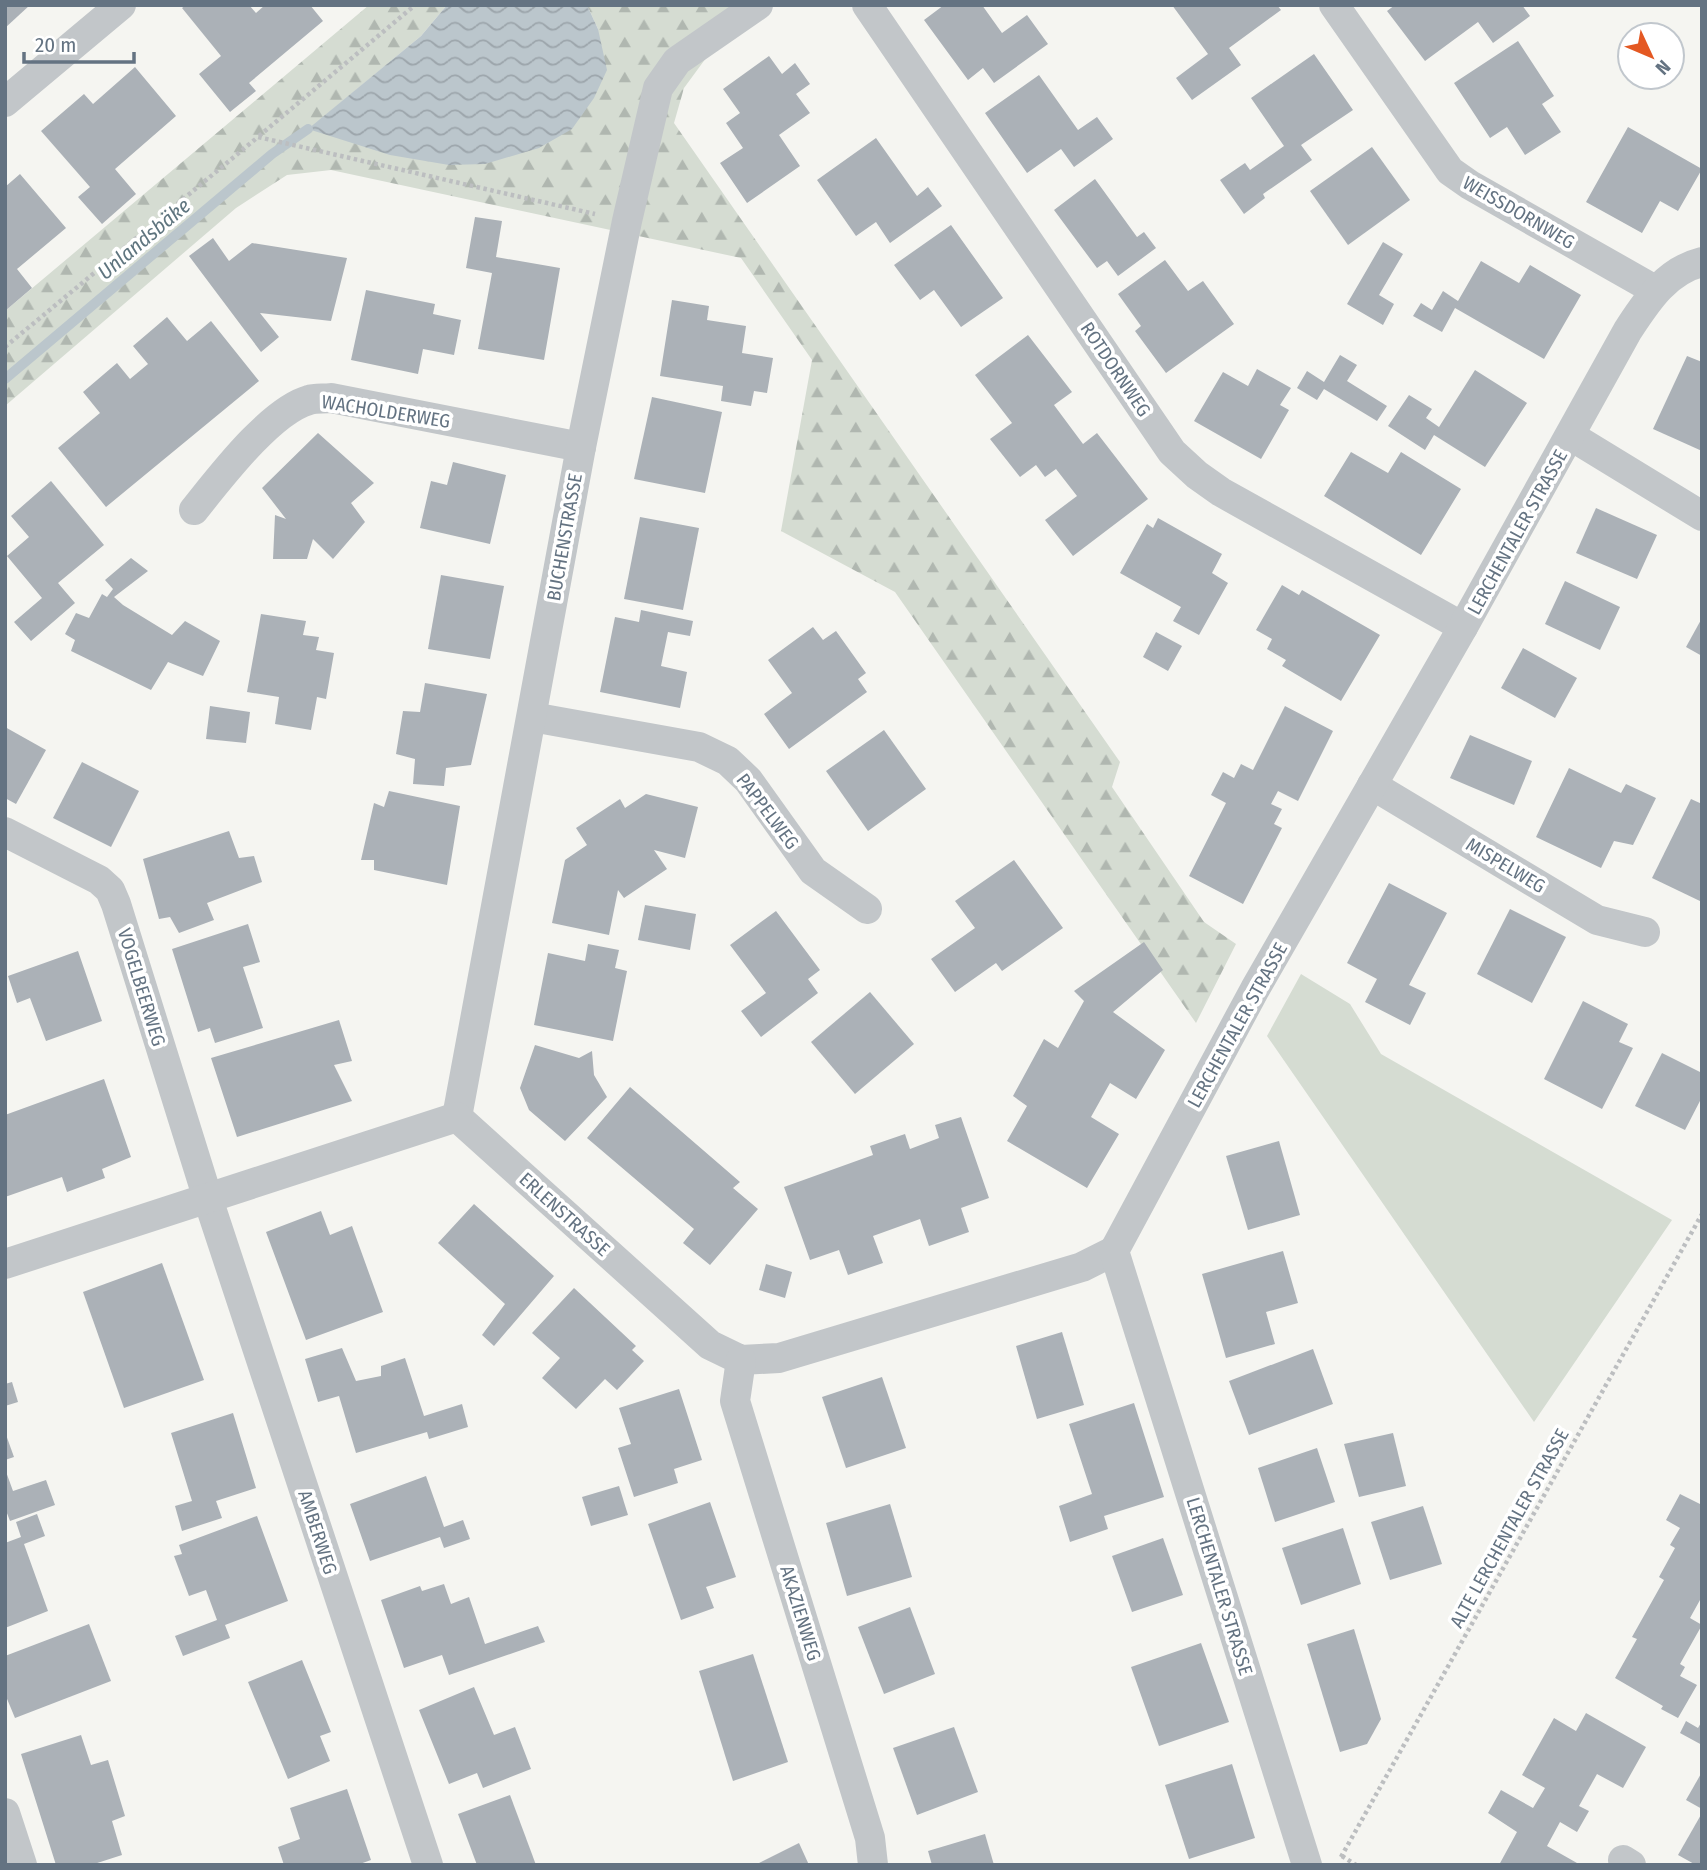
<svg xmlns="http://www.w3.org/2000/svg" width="1707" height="1870" font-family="'Fira Sans Condensed',sans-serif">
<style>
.forest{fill:url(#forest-firs)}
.park{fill:#d5dcd2}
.water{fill:url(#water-waves)}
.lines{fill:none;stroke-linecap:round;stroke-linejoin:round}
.stream{stroke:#bbc6cc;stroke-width:10}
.building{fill:#abb1b7}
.path{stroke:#bcbec0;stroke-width:4.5;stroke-dasharray:3.5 3.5;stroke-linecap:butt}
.street{stroke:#c2c6c9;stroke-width:30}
.labels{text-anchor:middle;stroke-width:7;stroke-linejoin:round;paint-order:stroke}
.street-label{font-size:19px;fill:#647382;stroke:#fff}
.water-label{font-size:21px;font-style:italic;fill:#5f757f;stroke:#fff}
</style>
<defs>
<pattern id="forest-firs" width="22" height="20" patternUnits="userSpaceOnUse" patternTransform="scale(1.75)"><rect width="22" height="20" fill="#d5dcd2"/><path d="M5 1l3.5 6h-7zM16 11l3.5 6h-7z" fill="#b0b7b0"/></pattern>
<pattern id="water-waves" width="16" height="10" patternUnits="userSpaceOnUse" patternTransform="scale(1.75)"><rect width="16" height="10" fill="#bbc6cc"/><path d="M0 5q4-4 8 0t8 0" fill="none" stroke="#9ca5ab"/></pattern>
</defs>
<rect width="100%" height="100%" fill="#f5f5f1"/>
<polygon class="forest" points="369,5 447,5 421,36 309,129 598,29 587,5 745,5 684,88 674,123 1120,762 1112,787 1204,922 1236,944 1196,1023 895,592 781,531 812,360 741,258 331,170 287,175 236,208 5,406 5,311"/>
<polygon class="park" points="1301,974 1350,1004 1381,1054 1672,1220 1534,1422 1267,1036"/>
<polygon class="water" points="447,5 587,5 598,29 607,70 594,98 572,129 539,148 485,164 449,165 390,155 308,129 421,36"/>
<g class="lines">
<polyline class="stream" points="5,379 272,154 308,129"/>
</g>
<g class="building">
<polygon points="5,5 30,5 5,28"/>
<polygon points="186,5 249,5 256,13 265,5 310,5 323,21 249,83 256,91 230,112 199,74 221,56 182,8"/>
<polygon points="944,5 982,5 1002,33 1027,15 1048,44 994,83 983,68 968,80 924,20"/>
<polygon points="1172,5 1277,5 1281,10 1229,48 1241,65 1192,100 1176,78 1208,54"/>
<polygon points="1395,5 1522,5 1530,16 1493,43 1478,22 1425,61 1387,11"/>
<polygon points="1518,41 1554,96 1542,104 1561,132 1525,155 1507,127 1490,138 1454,83"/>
<polygon points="1314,54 1353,110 1301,145 1312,160 1263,194 1265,198 1244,214 1220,180 1245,163 1250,170 1284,146 1251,98"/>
<polygon points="769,56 782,74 795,63 810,84 796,94 810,113 779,135 800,166 747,203 720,163 743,148 726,123 740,113 723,89"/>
<polygon points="135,67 176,116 115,169 136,194 102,224 78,197 90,187 41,131 84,94 93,104"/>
<polygon points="1039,75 1078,130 1097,117 1113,139 1074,167 1061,149 1027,173 985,113"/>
<polygon points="1628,127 1702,169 1678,211 1660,201 1642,233 1586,202"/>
<polygon points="876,138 917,196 928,187 942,206 890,243 876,222 856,236 817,180"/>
<polygon points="1372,147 1410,200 1348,245 1310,191"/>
<polygon points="20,174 66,228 17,269 32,288 5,311 5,187"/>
<polygon points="1095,179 1137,237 1144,232 1156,248 1118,276 1107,261 1097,268 1054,210"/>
<polygon points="475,217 502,221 496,257 560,268 544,360 478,349 492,273 466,268"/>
<polygon points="951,225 1003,298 961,327 934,290 920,300 894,265"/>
<polygon points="213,238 229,261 252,243 347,258 331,321 260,313 279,337 261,352 189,256"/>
<polygon points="1383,242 1403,254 1379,295 1394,304 1383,325 1347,304"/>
<polygon points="1165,260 1188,291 1203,281 1234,324 1166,373 1135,331 1141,326 1118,294"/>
<polygon points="1481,261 1519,283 1530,265 1581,295 1544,359 1455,308 1442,332 1413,316 1421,303 1432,310 1443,291 1458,301"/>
<polygon points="366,290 435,304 433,314 461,320 454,355 423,349 418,374 351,360"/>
<polygon points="672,300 709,306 707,320 746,326 742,353 773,358 767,393 754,391 751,406 721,401 723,386 660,376"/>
<polygon points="167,317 187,341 211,321 259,381 106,507 58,448 100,413 83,392 117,363 130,379 148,364 133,346"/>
<polygon points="1028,335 1072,392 1054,405 1083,444 1097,433 1148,499 1073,556 1045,520 1077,496 1056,469 1045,477 1036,465 1020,477 990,439 1012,423 975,375"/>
<polygon points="1340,355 1357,365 1347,381 1387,406 1377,421 1324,389 1317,400 1297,388 1307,371 1324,382"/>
<polygon points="1687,356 1702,362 1702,451 1653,429"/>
<polygon points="1257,369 1291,388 1280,405 1289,410 1261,459 1194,421 1223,372 1248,386"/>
<polygon points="1475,370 1527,403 1485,467 1434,435 1425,450 1388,426 1409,395 1432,409 1426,418 1439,427"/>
<polygon points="652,397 722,412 705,493 634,479"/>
<polygon points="318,433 374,483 351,503 365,522 333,559 313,539 307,559 273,559 275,515 286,519 262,488"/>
<polygon points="1351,452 1388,473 1401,452 1461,489 1421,555 1324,496"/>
<polygon points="453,462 506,475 490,544 420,528 431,481 447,485"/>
<polygon points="51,481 104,545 58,583 75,603 31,641 14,622 42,598 7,556 29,537 11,516"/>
<polygon points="1596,508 1657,535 1637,579 1576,553"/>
<polygon points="640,517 699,528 683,610 624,599"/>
<polygon points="1158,518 1222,554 1212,573 1228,583 1199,635 1173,621 1181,607 1120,573 1147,524 1153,528"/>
<polygon points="131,558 148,571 114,597 123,605 172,635 185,621 220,641 203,676 168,662 151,690 71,651 75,640 65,634 76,613 89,618 102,594 107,597 113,589 105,580"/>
<polygon points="441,575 504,586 490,659 428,649"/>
<polygon points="1565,581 1620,607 1600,650 1545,624"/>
<polygon points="1282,585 1299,595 1302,590 1380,635 1341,701 1282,666 1286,660 1267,649 1272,639 1256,630"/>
<polygon points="641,610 693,621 690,636 668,632 661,666 687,672 680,708 600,692 615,617 639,622"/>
<polygon points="261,614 306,621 303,635 319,637 316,650 334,653 326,699 317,697 311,730 275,724 279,697 247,692"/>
<polygon points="1702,618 1702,656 1686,647"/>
<polygon points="813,627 823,640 836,631 866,673 858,679 867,692 789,749 764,714 792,693 768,660"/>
<polygon points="1156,632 1182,646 1168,671 1143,657"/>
<polygon points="1523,648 1577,678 1555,718 1501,688"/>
<polygon points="425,683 487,694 471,765 446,768 444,786 413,784 415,759 396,754 403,711 420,712"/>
<polygon points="210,706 250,712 246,743 206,739"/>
<polygon points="1285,706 1333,731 1298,801 1278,791 1271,804 1282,809 1274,824 1282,828 1243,904 1189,876 1226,803 1211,795 1223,772 1234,778 1241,764 1253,770"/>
<polygon points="5,727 46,750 16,804 5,798"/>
<polygon points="884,730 926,789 868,831 826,771"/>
<polygon points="1470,735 1532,761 1514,805 1450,778"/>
<polygon points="82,762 139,791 111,847 53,818"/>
<polygon points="1569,768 1621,793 1626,784 1656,798 1633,845 1614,841 1601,868 1536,837"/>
<polygon points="389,791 460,806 447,885 374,870 374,860 361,860 374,803 384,807"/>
<polygon points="646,794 698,807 685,858 654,850 667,869 624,898 618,890 609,935 552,923 565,860 587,845 576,828 620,799 625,808"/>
<polygon points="1691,799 1702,804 1702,902 1652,878"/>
<polygon points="229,831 239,858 254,856 262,882 207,903 214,920 179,933 170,917 159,919 143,859"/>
<polygon points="1014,860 1063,928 1002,971 996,963 955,992 931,959 975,928 955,901"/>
<polygon points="1389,883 1447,913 1409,985 1426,993 1410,1025 1365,1002 1377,979 1347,963"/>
<polygon points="645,905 696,914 690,950 638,940"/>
<polygon points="1510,909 1566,937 1532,1003 1477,974"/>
<polygon points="776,911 820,970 808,979 818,993 761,1037 741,1011 766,993 730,945"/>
<polygon points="248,924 260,962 243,967 263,1028 215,1043 210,1028 198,1032 172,949"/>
<polygon points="1144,942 1163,970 1113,1012 1165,1050 1136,1099 1110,1083 1091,1117 1119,1134 1087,1188 1007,1141 1027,1106 1013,1096 1044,1039 1058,1048 1084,1001 1074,991"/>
<polygon points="588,944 619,950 615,968 627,971 613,1041 534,1025 548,953 585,961"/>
<polygon points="78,951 102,1021 46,1041 30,998 17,1003 8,976"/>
<polygon points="870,992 914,1044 855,1094 811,1042"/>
<polygon points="1583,1001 1628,1024 1619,1042 1633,1048 1602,1109 1544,1079"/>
<polygon points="339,1020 352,1061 334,1065 352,1101 237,1137 211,1058"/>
<polygon points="535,1045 579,1058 592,1051 594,1075 607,1097 565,1141 529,1110 520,1088"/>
<polygon points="1662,1053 1702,1073 1702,1097 1685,1130 1635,1106"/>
<polygon points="104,1079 131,1157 102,1169 105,1178 67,1192 62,1177 5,1197 5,1115"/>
<polygon points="630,1087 740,1182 733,1188 758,1209 710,1265 683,1243 694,1229 587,1138"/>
<polygon points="961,1117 989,1198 961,1208 969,1232 929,1246 920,1219 873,1236 883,1263 848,1275 839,1250 810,1260 784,1187 873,1155 870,1146 905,1134 910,1149 939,1138 935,1125"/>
<polygon points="1279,1141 1300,1215 1248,1230 1226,1156"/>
<polygon points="474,1204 554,1276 494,1346 482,1335 505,1304 438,1243"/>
<polygon points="321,1211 330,1235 352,1226 383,1312 306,1340 266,1232"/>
<polygon points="1283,1251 1298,1303 1266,1312 1275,1344 1226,1358 1202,1274"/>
<polygon points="162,1263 204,1380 124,1408 83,1292"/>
<polygon points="766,1264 792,1272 785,1298 759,1290"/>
<polygon points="574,1288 636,1346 632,1350 644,1361 617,1390 605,1379 576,1409 542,1378 560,1358 532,1333"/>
<polygon points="1062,1332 1084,1405 1037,1419 1016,1346"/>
<polygon points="342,1348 356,1381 381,1376 381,1366 405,1358 424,1416 462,1404 468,1427 429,1439 427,1432 356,1453 339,1396 318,1402 305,1359"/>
<polygon points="1313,1349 1333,1404 1249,1435 1229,1381"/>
<polygon points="882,1377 906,1448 846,1468 822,1397"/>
<polygon points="12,1382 18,1402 5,1406 5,1384"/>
<polygon points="679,1389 702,1460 674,1469 678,1483 634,1497 618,1448 631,1444 619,1408"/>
<polygon points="1134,1403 1164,1497 1104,1516 1108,1529 1070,1542 1059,1506 1092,1494 1069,1424"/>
<polygon points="233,1413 256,1488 216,1501 222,1518 182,1531 175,1506 192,1501 171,1433"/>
<polygon points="5,1432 14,1457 5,1460"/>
<polygon points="1393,1433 1406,1486 1359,1497 1344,1444"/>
<polygon points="1317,1448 1335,1502 1275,1522 1258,1468"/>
<polygon points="5,1469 13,1491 46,1480 55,1505 10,1521 5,1508"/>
<polygon points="426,1476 444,1527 463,1520 470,1539 444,1548 440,1537 370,1561 350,1504"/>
<polygon points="619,1486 628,1515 591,1526 582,1497"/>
<polygon points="1680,1494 1702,1505 1702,1601 1700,1600 1690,1618 1702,1625 1680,1664 1685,1667 1680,1676 1697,1685 1678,1718 1661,1709 1663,1706 1615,1678 1637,1639 1632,1637 1664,1580 1659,1577 1675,1548 1670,1545 1680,1528 1666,1520"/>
<polygon points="710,1502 736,1577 706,1587 714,1608 681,1620 648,1524"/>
<polygon points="890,1504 912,1577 847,1596 826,1523"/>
<polygon points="1423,1506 1442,1564 1390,1580 1371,1522"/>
<polygon points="37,1514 45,1536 24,1544 48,1611 5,1628 5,1543 21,1537 16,1522"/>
<polygon points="257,1516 288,1601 225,1625 230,1638 183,1656 175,1636 217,1620 206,1590 189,1596 174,1556 182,1554 179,1545"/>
<polygon points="1343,1528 1361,1584 1301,1605 1282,1548"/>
<polygon points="1163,1538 1183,1595 1132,1612 1112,1556"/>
<polygon points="444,1584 451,1604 469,1597 485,1644 538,1626 545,1642 449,1675 442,1655 404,1668 381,1600 420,1586 422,1591"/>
<polygon points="910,1607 935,1674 884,1694 858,1627"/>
<polygon points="89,1624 111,1681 15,1718 5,1694 5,1656"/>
<polygon points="1354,1629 1381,1719 1367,1744 1340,1752 1307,1644"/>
<polygon points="1201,1643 1229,1722 1159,1746 1131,1667"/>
<polygon points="753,1654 788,1762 733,1781 699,1671"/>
<polygon points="302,1660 331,1732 320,1736 330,1761 288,1779 248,1682"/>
<polygon points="474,1687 494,1735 515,1727 531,1769 483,1788 477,1773 449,1784 419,1710"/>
<polygon points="1586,1713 1646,1747 1623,1788 1597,1774 1579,1806 1589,1811 1577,1832 1560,1822 1547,1846 1577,1863 1576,1865 1499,1865 1517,1832 1488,1813 1501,1790 1533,1808 1545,1788 1522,1775 1554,1718 1576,1731"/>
<polygon points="1686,1721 1698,1728 1702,1721 1702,1745 1680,1733"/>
<polygon points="954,1727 978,1792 917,1815 893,1748"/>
<polygon points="81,1735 91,1765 108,1760 125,1816 112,1821 122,1855 91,1865 56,1865 21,1754"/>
<polygon points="1232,1764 1255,1838 1189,1859 1165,1785"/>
<polygon points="1702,1772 1702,1809 1686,1800"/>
<polygon points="347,1789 371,1860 357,1865 284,1865 278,1847 300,1839 290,1808"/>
<polygon points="510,1795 536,1865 477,1865 458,1814"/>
<polygon points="1702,1813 1702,1865 1696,1865 1678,1855"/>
<polygon points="985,1834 994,1865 932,1865 928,1851"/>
<polygon points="799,1843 809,1865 755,1865"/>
</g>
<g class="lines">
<g class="path">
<polyline points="259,136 415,5"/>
<polyline points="5,347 258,137 595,214"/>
<polyline points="1342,1856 1356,1865"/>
<polyline points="1341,1857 1702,1214"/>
</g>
<g class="street">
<polyline points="867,5 1172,452 1197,475 1221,492 1463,627"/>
<polyline points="1334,5 1450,171 1470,185 1655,290"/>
<polyline points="5,102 121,5"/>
<polyline points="1571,436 1702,516"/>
<path d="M 194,510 C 219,479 270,411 309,400 C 315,398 324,399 331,398 L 581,447"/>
<polyline points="532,717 699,747 728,761 748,780 813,871 867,909"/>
<polyline points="1372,785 1597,920 1645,932"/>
<polyline points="5,832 99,880 110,890 116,904 208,1199 428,1865"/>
<polyline points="457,1117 581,447 627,221 658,88 677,61 758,5"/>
<polyline points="457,1117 710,1345 741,1360 779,1358 1082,1267 1114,1251"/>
<polyline points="5,1264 457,1117"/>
<polyline points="741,1360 735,1401 870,1838 873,1865"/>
<polyline points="5,1813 22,1865"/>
<polyline points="1623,1860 1631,1865"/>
<path d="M 1307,1865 L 1114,1251 L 1255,989 L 1463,627 L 1628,330 C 1647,301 1666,271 1702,262"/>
</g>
</g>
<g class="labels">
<g class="street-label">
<text transform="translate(1519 212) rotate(30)" y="7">WEISSDORNWEG</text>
<text transform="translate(1116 369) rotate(56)" y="7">ROTDORNWEG</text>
<text transform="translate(386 411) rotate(9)" y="7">WACHOLDERWEG</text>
<text transform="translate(1517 532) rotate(-61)" y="7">LERCHENTALER STRASSE</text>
<text transform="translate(564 537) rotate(-80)" y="7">BUCHENSTRASSE</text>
<text transform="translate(768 811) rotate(53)" y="7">PAPPELWEG</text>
<text transform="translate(1506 865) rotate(31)" y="7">MISPELWEG</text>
<text transform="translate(142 987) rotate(73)" y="7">VOGELBEERWEG</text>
<text transform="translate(1237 1025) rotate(-61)" y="7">LERCHENTALER STRASSE</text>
<text transform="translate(565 1214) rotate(42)" y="7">ERLENSTRASSE</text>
<text transform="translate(1509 1528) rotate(-61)" y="7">ALTE LERCHENTALER STRASSE</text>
<text transform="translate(318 1532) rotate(72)" y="7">AMBERWEG</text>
<text transform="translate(1220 1586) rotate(73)" y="7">LERCHENTALER STRASSE</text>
<text transform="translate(801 1613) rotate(73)" y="7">AKAZIENWEG</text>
</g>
<g class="water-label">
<text transform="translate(144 239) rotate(-40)" y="7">Unlandsbäke</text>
</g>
</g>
<rect width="1707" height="1870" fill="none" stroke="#647382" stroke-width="14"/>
<g transform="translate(1651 56) rotate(134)"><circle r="33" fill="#ffffff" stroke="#c1c7cd" stroke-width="2"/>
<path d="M0-5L12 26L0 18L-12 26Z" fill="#e45822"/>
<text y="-10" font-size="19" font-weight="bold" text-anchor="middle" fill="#647382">N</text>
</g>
<path d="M24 52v10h110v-10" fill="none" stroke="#647382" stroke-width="3.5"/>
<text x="35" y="52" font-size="21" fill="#647382" stroke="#ffffff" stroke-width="5" paint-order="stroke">20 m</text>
</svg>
